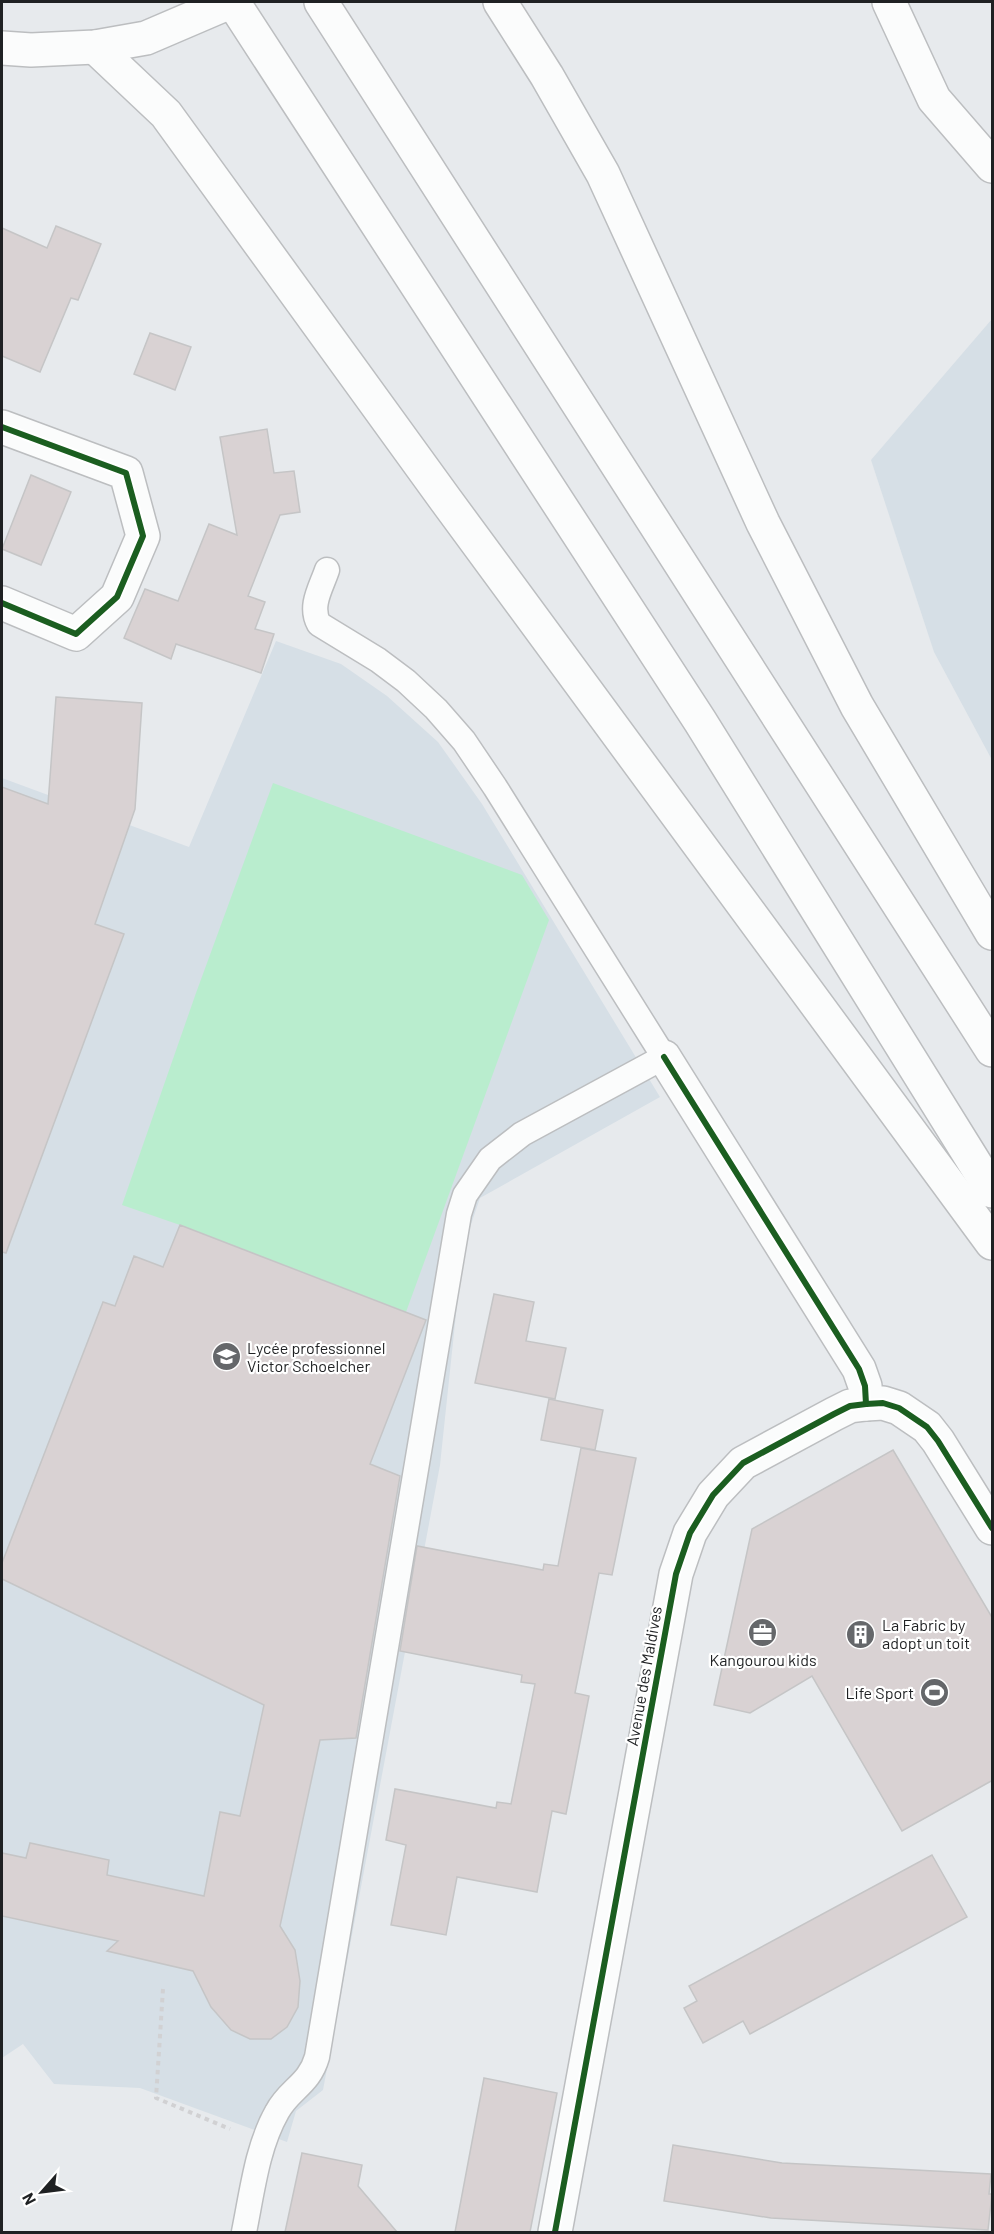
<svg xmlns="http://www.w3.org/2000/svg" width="994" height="2234" font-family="Barlow,sans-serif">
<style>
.built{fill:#d6dfe6}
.green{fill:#b9edce}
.building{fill:#d9d2d3;stroke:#c5c5c6;stroke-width:1.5}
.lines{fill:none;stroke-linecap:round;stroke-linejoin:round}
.service-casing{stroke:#bcbec0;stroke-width:27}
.minor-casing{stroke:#bcbec0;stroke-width:36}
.secondary-casing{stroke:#bcbec0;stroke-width:36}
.trunk-casing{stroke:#bcbec0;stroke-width:36}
.path{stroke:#d1d1d3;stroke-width:4;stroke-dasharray:4.5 4.5;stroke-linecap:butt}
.service{stroke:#fbfcfc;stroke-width:24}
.minor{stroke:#fbfcfc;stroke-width:33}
.secondary{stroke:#fbfcfc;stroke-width:33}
.trunk{stroke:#fbfcfc;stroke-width:33}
.cycleway-casing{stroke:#fff;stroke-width:10}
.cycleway{stroke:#1b5e20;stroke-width:6}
.labels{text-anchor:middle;stroke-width:4.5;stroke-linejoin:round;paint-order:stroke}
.poi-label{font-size:16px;fill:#1f2123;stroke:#fff;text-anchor:start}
.street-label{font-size:16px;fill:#1f2123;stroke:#fff}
</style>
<rect width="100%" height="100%" fill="#e7eaed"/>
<g class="built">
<polygon points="992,319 992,760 934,652 871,460"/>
<polygon points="276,641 341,664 387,696 438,742 482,804 660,1097 480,1198 463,1248 440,1465 323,2090 296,2111 287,2142 140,2088 54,2084 23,2044 2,2058 2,778 189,847"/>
</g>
<polygon class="green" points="273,783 522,875 549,920 406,1312 180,1225 122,1205 196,993"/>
<g class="building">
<polygon points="56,226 101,244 78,300 71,298 40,372 2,356 2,228 47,248"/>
<polygon points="150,333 191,347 175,390 134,374"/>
<polygon points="267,429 274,473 294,471 300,512 280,515 248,596 265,602 255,629 274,634 261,673 176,644 171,659 124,638 145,589 178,601 209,524 237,535 220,437"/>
<polygon points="31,475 71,492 41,565 2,549"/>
<polygon points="56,697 142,703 135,809 95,924 124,934 6,1253 2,1252 2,787 48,804"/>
<polygon points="180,1225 426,1320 370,1464 400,1476 356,1738 320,1740 280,1926 295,1950 300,1981 298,2007 287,2027 271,2039 250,2039 231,2030 211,2007 193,1971 107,1951 118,1941 2,1916 2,1853 26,1858 30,1843 109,1860 107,1875 204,1896 220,1812 240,1816 264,1705 2,1579 2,1563 103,1302 115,1306 134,1256 163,1267"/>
<polygon points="494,1294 534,1302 526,1341 566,1348 555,1399 475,1383"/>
<polygon points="549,1399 603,1410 595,1450 541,1440"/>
<polygon points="581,1448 636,1458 612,1575 599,1573 575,1693 589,1696 566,1814 552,1811 537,1892 457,1877 446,1935 391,1925 406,1845 386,1840 395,1789 496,1808 497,1802 511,1804 535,1684 521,1682 522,1675 400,1651 417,1546 543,1570 544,1564 558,1566"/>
<polygon points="893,1450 993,1619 993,1780 902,1831 812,1676 750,1713 714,1705 752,1529"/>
<polygon points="932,1855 967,1917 750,2034 743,2021 703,2043 684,2008 697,2001 689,1986"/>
<polygon points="484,2078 557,2093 530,2232 455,2232"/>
<polygon points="673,2145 782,2163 991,2174 989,2194 992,2194 988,2230 771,2218 664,2201"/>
<polygon points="302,2153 362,2165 358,2186 397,2232 285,2232"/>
</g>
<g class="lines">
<defs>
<path id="service" d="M 244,2232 C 252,2193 257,2147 277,2112 C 289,2089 309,2085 317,2057 L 459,1214 L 465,1195 L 490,1159 L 522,1134 L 664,1057 L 495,787 L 464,741 L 436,709 L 406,681 L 378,660 L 319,624 C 309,606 321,588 327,570"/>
<g id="minor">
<polyline points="2,427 126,473 143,536 117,597 76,634 2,603"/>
<polyline points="664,1057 859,1369 865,1386 866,1404"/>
<polyline points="555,2232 676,1574 690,1533 713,1495 743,1463 834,1414 850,1406 866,1404 883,1403 899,1408 927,1427 938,1441 992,1528"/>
</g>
<g id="secondary">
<polyline points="889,2 934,99 992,166"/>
<polyline points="2,48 31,50 95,47 146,38 230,2"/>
</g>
<g id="trunk">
<polyline points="233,2 700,721 992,1191"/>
<polyline points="321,2 992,1050"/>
<polyline points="500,2 547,76 603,174 763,523 857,706 992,933"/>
<polyline points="95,47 166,114 445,499 992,1243"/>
</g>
</defs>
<use href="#service" class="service-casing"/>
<use href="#minor" class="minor-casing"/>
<use href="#secondary" class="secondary-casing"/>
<use href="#trunk" class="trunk-casing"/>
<polyline class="path" points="163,1989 156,2098 230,2129"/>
<use href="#service" class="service"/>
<use href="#minor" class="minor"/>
<use href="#secondary" class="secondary"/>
<use href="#trunk" class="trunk"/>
<defs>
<g id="cycleway">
<polyline points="2,427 126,473 143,536 117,597 76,634 2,603"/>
<polyline points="664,1057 859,1369 865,1386 866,1404"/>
<polyline points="555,2232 676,1574 690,1533 713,1495 743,1463 834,1414 850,1406 866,1404 883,1403 899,1408 927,1427 938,1441 992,1528"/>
</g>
</defs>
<use href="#cycleway" class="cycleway-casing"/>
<use href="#cycleway" class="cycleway"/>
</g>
<defs>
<symbol id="school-disc" viewBox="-11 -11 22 22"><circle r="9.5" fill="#65676a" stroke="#fff"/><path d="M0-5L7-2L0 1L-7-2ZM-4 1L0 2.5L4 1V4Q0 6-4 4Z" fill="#fff"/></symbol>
<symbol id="office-disc" viewBox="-11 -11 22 22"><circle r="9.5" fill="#65676a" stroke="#fff"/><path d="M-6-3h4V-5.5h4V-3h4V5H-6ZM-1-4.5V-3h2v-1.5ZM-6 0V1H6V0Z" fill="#fff"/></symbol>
<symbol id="building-disc" viewBox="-11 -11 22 22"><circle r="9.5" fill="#65676a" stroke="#fff"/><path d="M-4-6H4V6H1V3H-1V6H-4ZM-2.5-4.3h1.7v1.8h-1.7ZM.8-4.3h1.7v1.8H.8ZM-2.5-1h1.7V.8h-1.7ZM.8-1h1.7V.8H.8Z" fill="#fff"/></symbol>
<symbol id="stadium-disc" viewBox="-11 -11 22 22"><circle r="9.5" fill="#65676a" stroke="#fff"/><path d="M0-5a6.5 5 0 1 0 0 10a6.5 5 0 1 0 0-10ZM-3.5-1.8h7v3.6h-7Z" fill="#fff"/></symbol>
</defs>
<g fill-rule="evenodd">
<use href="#school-disc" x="210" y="1340" width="33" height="33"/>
<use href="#office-disc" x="746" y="1616" width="33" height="33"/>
<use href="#building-disc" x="844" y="1618" width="33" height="33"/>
<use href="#stadium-disc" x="918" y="1676" width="33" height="33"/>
</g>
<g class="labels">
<g class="poi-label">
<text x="247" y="1354">Lycée professionnel<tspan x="247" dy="18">Victor Schoelcher</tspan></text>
<text x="882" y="1631">La Fabric by<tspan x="882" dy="18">adopt un toit</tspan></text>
<text x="763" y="1666" text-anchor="middle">Kangourou kids</text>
<text x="914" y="1699" text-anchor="end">Life Sport</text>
</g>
<g class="street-label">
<text transform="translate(644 1676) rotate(-80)" y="6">Avenue des Maldives</text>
</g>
</g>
<rect width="994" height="2234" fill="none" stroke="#1f2123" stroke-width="6"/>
<g transform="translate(42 2192) rotate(242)" stroke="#ffffff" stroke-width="4.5" paint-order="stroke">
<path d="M0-4.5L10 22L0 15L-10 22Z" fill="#1f2123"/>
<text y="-9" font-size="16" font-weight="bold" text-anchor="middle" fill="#1f2123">N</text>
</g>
</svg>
